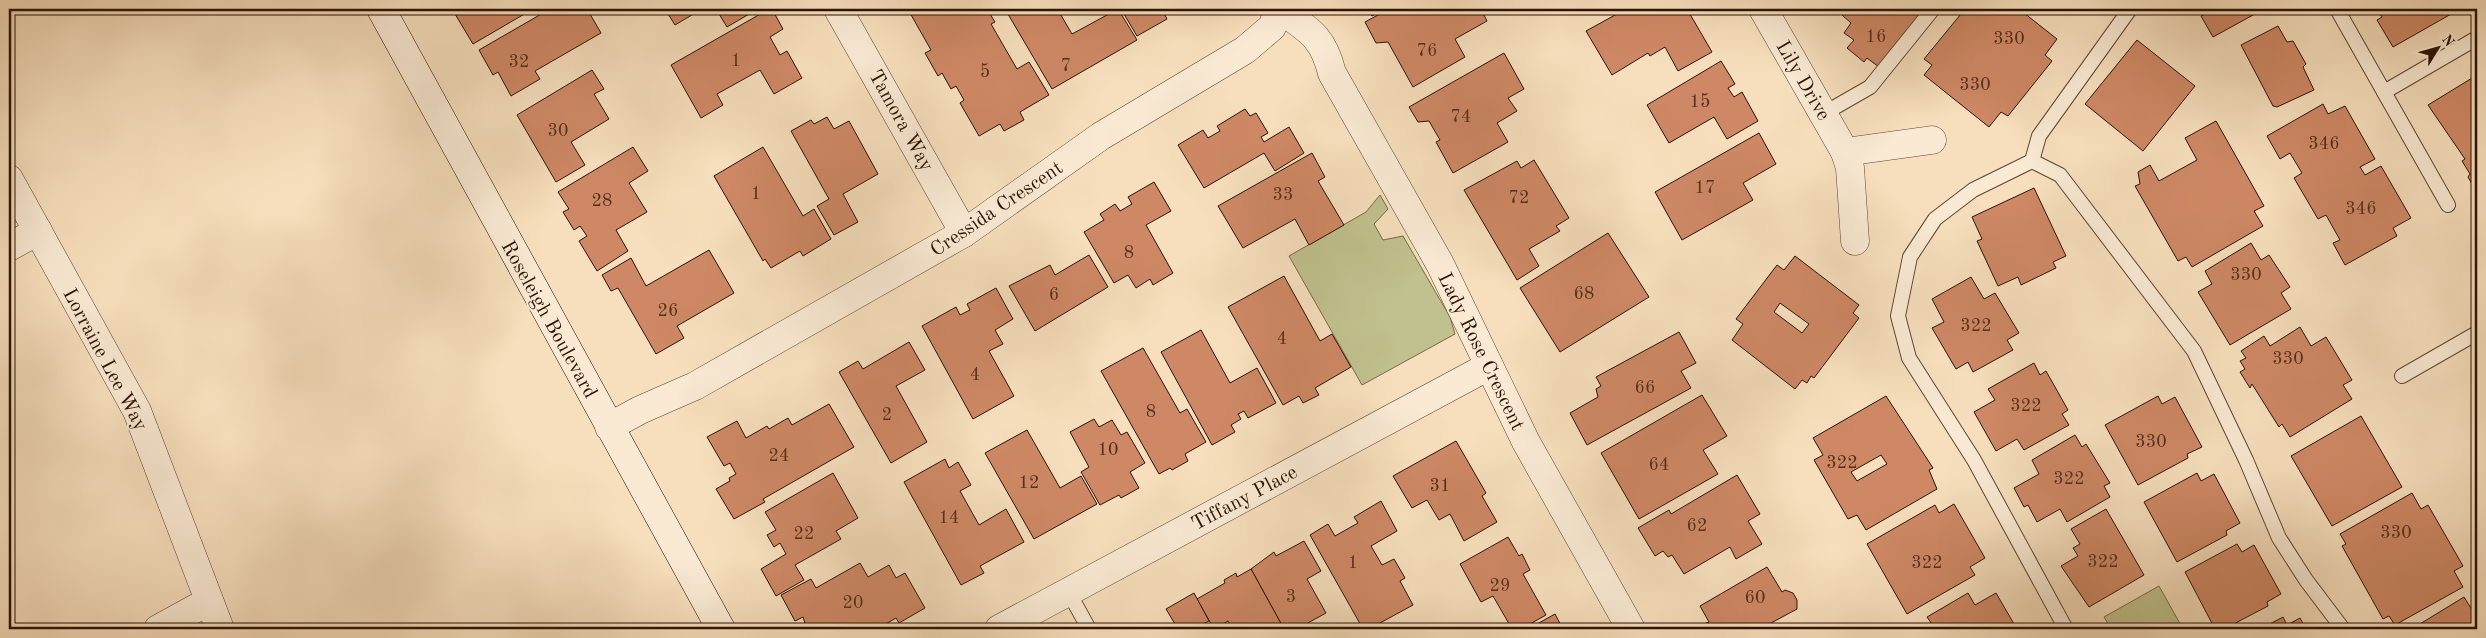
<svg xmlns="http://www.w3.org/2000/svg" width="2486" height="638" font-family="'Old Standard TT',serif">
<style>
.green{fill:#c0c18e;stroke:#766a48}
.building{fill:#ce8865;stroke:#2b1203;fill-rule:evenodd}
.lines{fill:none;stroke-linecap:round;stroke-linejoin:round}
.lane-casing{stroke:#5e4532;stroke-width:16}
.street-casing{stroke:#5e4532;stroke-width:29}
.secondary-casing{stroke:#2b1203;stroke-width:29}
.lane{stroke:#faead4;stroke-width:14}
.street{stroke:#faead4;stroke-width:28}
.secondary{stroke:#faead4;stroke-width:28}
.labels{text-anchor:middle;stroke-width:4;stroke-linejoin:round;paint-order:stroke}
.number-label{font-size:18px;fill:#54301c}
.street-label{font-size:20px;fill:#2b1203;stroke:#faead4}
</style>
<rect width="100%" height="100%" fill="#f7dfbd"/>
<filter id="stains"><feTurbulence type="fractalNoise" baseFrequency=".004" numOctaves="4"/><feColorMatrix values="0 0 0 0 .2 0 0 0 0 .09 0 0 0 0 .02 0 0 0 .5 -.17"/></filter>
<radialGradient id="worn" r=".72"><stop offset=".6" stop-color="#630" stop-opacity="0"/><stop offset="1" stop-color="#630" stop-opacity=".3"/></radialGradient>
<g class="green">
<polygon points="1380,195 1388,209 1374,224 1383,240 1403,236 1450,317 1455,334 1362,385 1289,256 1366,212"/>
<polygon points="2159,586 2183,629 2111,629 2104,617"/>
</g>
<g class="building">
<polygon points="459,9 533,9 473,44 455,14 461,11"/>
<polygon points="550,9 587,9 601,33 535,71 540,79 511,96 498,72 493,75 479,50"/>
<polygon points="665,9 702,9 675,25"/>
<polygon points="716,9 756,9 756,10 727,27"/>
<polygon points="769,9 772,9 783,29 770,37 780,55 787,51 802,78 774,94 760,70 717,94 723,105 701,118 671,65"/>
<polygon points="918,9 987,9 995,22 991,24 1017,69 1029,62 1049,95 1020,112 1024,120 1004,131 1000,124 979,136 960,103 964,100 956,86 951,89 942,73 938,76 925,53 931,50 910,13"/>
<polygon points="1005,9 1060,9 1058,10 1072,34 1118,9 1137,40 1052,89"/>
<polygon points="1121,9 1167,9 1163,11 1167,19 1137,36"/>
<polygon points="1367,9 1384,9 1372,16"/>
<polygon points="1389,9 1481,9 1487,21 1455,39 1465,57 1413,87 1388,42 1376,43 1365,22"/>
<polygon points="1626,9 1687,9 1712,52 1678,71 1665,47 1650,56 1648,53 1612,75 1586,31"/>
<polygon points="1847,9 1925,9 1879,67 1867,58 1864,62 1847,48 1854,40 1844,33 1851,23 1842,15"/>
<polygon points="1965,9 2019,9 2057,39 2045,55 2052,61 2008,116 2001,112 1989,127 1924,75 1932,65 1924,59"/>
<polygon points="2205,9 2264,9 2213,37 2201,16 2207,13"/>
<polygon points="2377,9 2460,9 2393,47 2377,20 2382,17"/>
<polygon points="2278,26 2287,42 2293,41 2306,64 2303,67 2314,90 2277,107 2273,106 2241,45"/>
<polygon points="2137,40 2195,86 2143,151 2085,104"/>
<polygon points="1504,53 1524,89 1508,98 1517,111 1497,123 1508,142 1453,173 1436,142 1440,140 1429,121 1418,122 1409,107"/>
<polygon points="1721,61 1735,84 1728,88 1734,97 1742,92 1758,121 1727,139 1714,117 1669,143 1647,105"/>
<polygon points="592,70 604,89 594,94 609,119 571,142 585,165 556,182 517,115"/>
<polygon points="2477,75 2477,193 2468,177 2470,174 2462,161 2465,159 2428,105"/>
<polygon points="2323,104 2328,114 2345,106 2375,159 2360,167 2365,175 2381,166 2411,218 2393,228 2397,236 2345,265 2333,243 2340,240 2326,215 2318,219 2294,178 2302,173 2290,153 2280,159 2267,136"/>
<polygon points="1245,109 1250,116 1256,113 1268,133 1261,137 1264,142 1289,127 1304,153 1275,171 1264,153 1204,188 1178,145 1203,130 1208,138 1220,131 1217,126"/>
<polygon points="827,117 834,129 849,121 878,174 843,194 858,222 834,235 817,206 829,199 791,131 811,120 814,124"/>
<polygon points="2216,121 2264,206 2254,211 2263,226 2192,267 2186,257 2178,261 2135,186 2140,184 2138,172 2150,165 2159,181 2197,160 2185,138"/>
<polygon points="1759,133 1776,164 1743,183 1753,200 1682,240 1655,192"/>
<polygon points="633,147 648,171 629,183 647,212 616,230 628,251 597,271 579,241 587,236 580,226 574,230 563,212 569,209 558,192"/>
<polygon points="763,147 803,216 814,209 831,239 803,256 800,251 771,268 765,259 763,261 714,176"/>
<polygon points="1312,153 1325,177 1318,181 1344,225 1309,245 1295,219 1243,248 1218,206"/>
<polygon points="1534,160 1569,218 1556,226 1560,231 1529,249 1539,266 1517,280 1464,190 1517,161 1521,168"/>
<polygon points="1154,182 1171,211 1146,225 1173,273 1153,285 1150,279 1136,288 1128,275 1114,283 1084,232 1104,220 1100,214 1115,204 1120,211 1132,204 1128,197"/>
<polygon points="2034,188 2066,256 2053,262 2056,268 2021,285 2018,277 1998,286 1977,241 1982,239 1972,217"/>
<polygon points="1608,233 1649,297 1560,352 1520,288"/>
<polygon points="2251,243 2261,260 2269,255 2290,287 2281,293 2291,309 2230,345 2198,292 2212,284 2205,271"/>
<polygon points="709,250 734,293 677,326 684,338 656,354 618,288 611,291 602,275 631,258 646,286"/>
<polygon points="1089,255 1108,287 1035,331 1009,286 1050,265 1055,275"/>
<path d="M 1795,256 L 1859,305 L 1853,313 L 1859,318 L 1814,378 L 1811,376 L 1807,383 L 1802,380 L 1795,389 L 1732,340 L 1743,324 L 1736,319 L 1777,265 L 1784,270 ZM 1780,303 L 1809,324 L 1802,333 L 1774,312 Z"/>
<polygon points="1284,276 1320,341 1332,334 1351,367 1315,388 1319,395 1303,403 1299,396 1283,405 1228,307"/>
<polygon points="1971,277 1984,299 1995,293 2019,333 2007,340 2013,350 1973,372 1968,362 1956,369 1932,328 1944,322 1932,299"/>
<polygon points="996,288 1013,319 995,330 1003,344 989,351 1014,396 973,419 922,326 956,307 960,315 970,310 967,304"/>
<polygon points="2300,327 2311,346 2326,337 2352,380 2343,385 2352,399 2290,437 2282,424 2279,427 2252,384 2250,388 2240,372 2245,369 2240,361 2246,358 2241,351 2264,336 2270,346"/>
<polygon points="1201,330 1230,383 1257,368 1276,403 1248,418 1244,411 1238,414 1241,419 1231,425 1235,432 1212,445 1161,352"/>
<polygon points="1679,332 1696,363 1681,371 1691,388 1587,445 1570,413 1598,397 1596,389 1601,386 1596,377"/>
<polygon points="909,342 925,370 896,386 927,442 891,463 839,372 858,361 863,369"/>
<polygon points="1143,348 1180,413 1187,409 1206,442 1185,454 1188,461 1172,470 1170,468 1159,474 1101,371"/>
<polygon points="2034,363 2040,375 2046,371 2068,410 2062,414 2069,425 2024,450 2017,439 1996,451 1974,412 1995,400 1988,389"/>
<polygon points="1702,395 1727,436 1703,450 1718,474 1639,519 1601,453"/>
<path d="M 1886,396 L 1933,468 L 1929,470 L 1937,489 L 1866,530 L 1857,515 L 1848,519 L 1814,460 L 1823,455 L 1813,438 ZM 1881,455 L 1887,464 L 1857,481 L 1851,472 Z"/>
<polygon points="2158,396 2162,404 2175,397 2202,447 2187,454 2188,458 2138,485 2105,425"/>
<polygon points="829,404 854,447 763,499 765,502 734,519 716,489 730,481 729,478 736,474 730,463 724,466 707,437 737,421 746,438 767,426 769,429 788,418 792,425"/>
<polygon points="2361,416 2402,487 2332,526 2291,456"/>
<polygon points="1094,419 1099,427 1112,420 1121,435 1127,432 1145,463 1130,472 1139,488 1121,498 1119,495 1100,505 1081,472 1089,467 1070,432"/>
<polygon points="1027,430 1060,488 1081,476 1097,504 1034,539 985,453"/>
<polygon points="2075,435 2082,447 2086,444 2110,483 2104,486 2110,497 2067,522 2060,509 2037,522 2028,505 2024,507 2014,488 2039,474 2032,460"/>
<polygon points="1456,441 1486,493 1482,496 1497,522 1464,541 1450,514 1439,520 1427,500 1412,508 1393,476"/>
<polygon points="945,459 949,468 958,462 971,485 960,491 979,525 1006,509 1024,542 980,566 984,573 961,585 904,482"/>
<polygon points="833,473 858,518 836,531 841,539 795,565 804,580 776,596 761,569 786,554 780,543 774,547 767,535 776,530 765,512"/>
<polygon points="2197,473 2201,481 2214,474 2240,523 2226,531 2227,535 2177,562 2144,502"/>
<polygon points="1737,475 1760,514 1748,521 1762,544 1736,559 1730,547 1684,574 1672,555 1668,557 1663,551 1655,556 1638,528 1669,510 1671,514"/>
<polygon points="2412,493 2421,509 2428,505 2463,566 2454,571 2463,587 2395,625 2389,616 2383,619 2342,546 2346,544 2340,534"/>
<polygon points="1381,501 1397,531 1371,546 1382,565 1394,559 1405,578 1400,581 1413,605 1369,629 1363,629 1310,535 1328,524 1335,536 1358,523 1354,517"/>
<polygon points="1954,504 1985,558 1970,567 1975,575 1907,614 1867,544 1935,505 1939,513"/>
<polygon points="2106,509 2144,575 2089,607 2061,566 2078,556 2073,548 2080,544 2071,529"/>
<polygon points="1508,537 1519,556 1522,554 1530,570 1523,574 1546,615 1521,629 1512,629 1493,596 1481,602 1460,564"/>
<polygon points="1304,541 1321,571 1307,579 1326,613 1297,629 1284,629 1251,569 1274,552 1276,556"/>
<polygon points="2237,544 2242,552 2254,545 2281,594 2267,602 2268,606 2224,629 2215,629 2185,572"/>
<polygon points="860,563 868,577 889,565 896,578 905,573 925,608 899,623 896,618 877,629 801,629 799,626 805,623 803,617 795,621 781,595 811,579 816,588"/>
<polygon points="1767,567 1782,592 1785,590 1793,593 1797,600 1797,609 1760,629 1710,629 1706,623 1709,622 1700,606"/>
<polygon points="1251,569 1284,629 1233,629 1228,621 1214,629 1197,599 1225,583 1224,580 1236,573 1237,577"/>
<polygon points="1194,593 1209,621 1194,629 1178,629 1166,609"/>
<polygon points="1968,593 1975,605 1996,593 2017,629 1931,629 1934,627 1927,617"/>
<polygon points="2464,597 2474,613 2477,611 2477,629 2417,629 2415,627"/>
<polygon points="1555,614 1563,629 1528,629"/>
<polygon points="2283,617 2287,625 2300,618 2306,629 2260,629"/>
</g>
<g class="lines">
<defs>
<g id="lane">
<polyline points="2337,9 2448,205"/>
<polyline points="2384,92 2477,38"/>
<polyline points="1823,114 1870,87 1933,9"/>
<polyline points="2032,161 2039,136 2130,9"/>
<polyline points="2402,376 2477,333"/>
<polyline points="1068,591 1089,629"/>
<polyline points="2066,629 1974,460 1909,358 1898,316 1910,257 1935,219 1973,190 2032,161 2060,175 2194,351 2246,460 2279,538 2306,580 2343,629"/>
</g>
<g id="street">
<polyline points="838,9 964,233"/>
<path d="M 1279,9 C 1309,30 1323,36 1332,73 L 1440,264 L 1526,442 L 1631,629"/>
<polyline points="1763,9 1845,152 1850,168 1855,241"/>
<polyline points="1845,152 1932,140"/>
<polyline points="9,179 137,411 220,629"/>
<polyline points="9,247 38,231"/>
<polyline points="609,427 640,410 695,386 964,233 1101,136 1245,50 1272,27 1279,9"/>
<polyline points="158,629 209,601"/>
<polyline points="999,629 1489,366"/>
</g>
<polyline id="secondary" points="381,9 721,629"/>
</defs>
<use href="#lane" class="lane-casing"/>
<use href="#street" class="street-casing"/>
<use href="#secondary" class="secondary-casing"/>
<use href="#lane" class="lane"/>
<use href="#street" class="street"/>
<use href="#secondary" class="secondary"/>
</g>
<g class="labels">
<g class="number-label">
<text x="1876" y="42">16</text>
<text x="2009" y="44">330</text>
<text x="1427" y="56">76</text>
<text x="736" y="66">1</text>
<text x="519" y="67">32</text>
<text x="1066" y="71">7</text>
<text x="985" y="77">5</text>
<text x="1975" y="90">330</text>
<text x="1700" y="107">15</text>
<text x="1461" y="122">74</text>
<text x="558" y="136">30</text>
<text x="2324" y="149">346</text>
<text x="1705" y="193">17</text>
<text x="756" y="199">1</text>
<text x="1283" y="200">33</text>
<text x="1519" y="203">72</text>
<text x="602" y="206">28</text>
<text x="2361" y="214">346</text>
<text x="1129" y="258">8</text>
<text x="2246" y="280">330</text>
<text x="1584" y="299">68</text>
<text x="1054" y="300">6</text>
<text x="668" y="316">26</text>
<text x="1976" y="331">322</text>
<text x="1282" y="344">4</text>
<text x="2288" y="364">330</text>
<text x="975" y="380">4</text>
<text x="1645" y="393">66</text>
<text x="2026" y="411">322</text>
<text x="1151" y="417">8</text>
<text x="887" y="420">2</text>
<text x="2151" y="447">330</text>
<text x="1108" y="455">10</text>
<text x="779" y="461">24</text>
<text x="1842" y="468">322</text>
<text x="1659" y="470">64</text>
<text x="2069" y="484">322</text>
<text x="1029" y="488">12</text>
<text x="1440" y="491">31</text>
<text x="949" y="523">14</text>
<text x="1697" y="531">62</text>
<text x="2396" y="538">330</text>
<text x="804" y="539">22</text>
<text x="2103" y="567">322</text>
<text x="1353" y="568">1</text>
<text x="1927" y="568">322</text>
<text x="1500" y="591">29</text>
<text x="1291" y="602">3</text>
<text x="1755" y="603">60</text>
<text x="853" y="608">20</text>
</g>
<g class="street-label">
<text transform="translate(1804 80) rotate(60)" y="7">Lily Drive</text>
<text transform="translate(902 120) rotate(61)" y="7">Tamora Way</text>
<text transform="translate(996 208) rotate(-34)" y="7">Cressida Crescent</text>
<text transform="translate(550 319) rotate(61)" y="7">Roseleigh Boulevard</text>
<text transform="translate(1482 351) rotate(64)" y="7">Lady Rose Crescent</text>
<text transform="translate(106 359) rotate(62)" y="7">Lorraine Lee Way</text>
<text transform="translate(1244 497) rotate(-28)" y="7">Tiffany Place</text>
</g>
</g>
<rect width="2486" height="638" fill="none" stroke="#f7dfbd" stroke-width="30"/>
<rect x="10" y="10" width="2466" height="618" fill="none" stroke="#2b1203" stroke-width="2.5"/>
<rect x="15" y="15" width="2456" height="608" fill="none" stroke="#2b1203"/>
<g transform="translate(2438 48) rotate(53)" stroke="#faead4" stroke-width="4" paint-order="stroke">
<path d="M0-4L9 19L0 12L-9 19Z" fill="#2b1203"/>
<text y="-8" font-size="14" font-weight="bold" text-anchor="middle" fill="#2b1203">N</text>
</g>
<rect width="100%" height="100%" filter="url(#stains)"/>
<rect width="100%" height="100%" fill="url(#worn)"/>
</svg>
